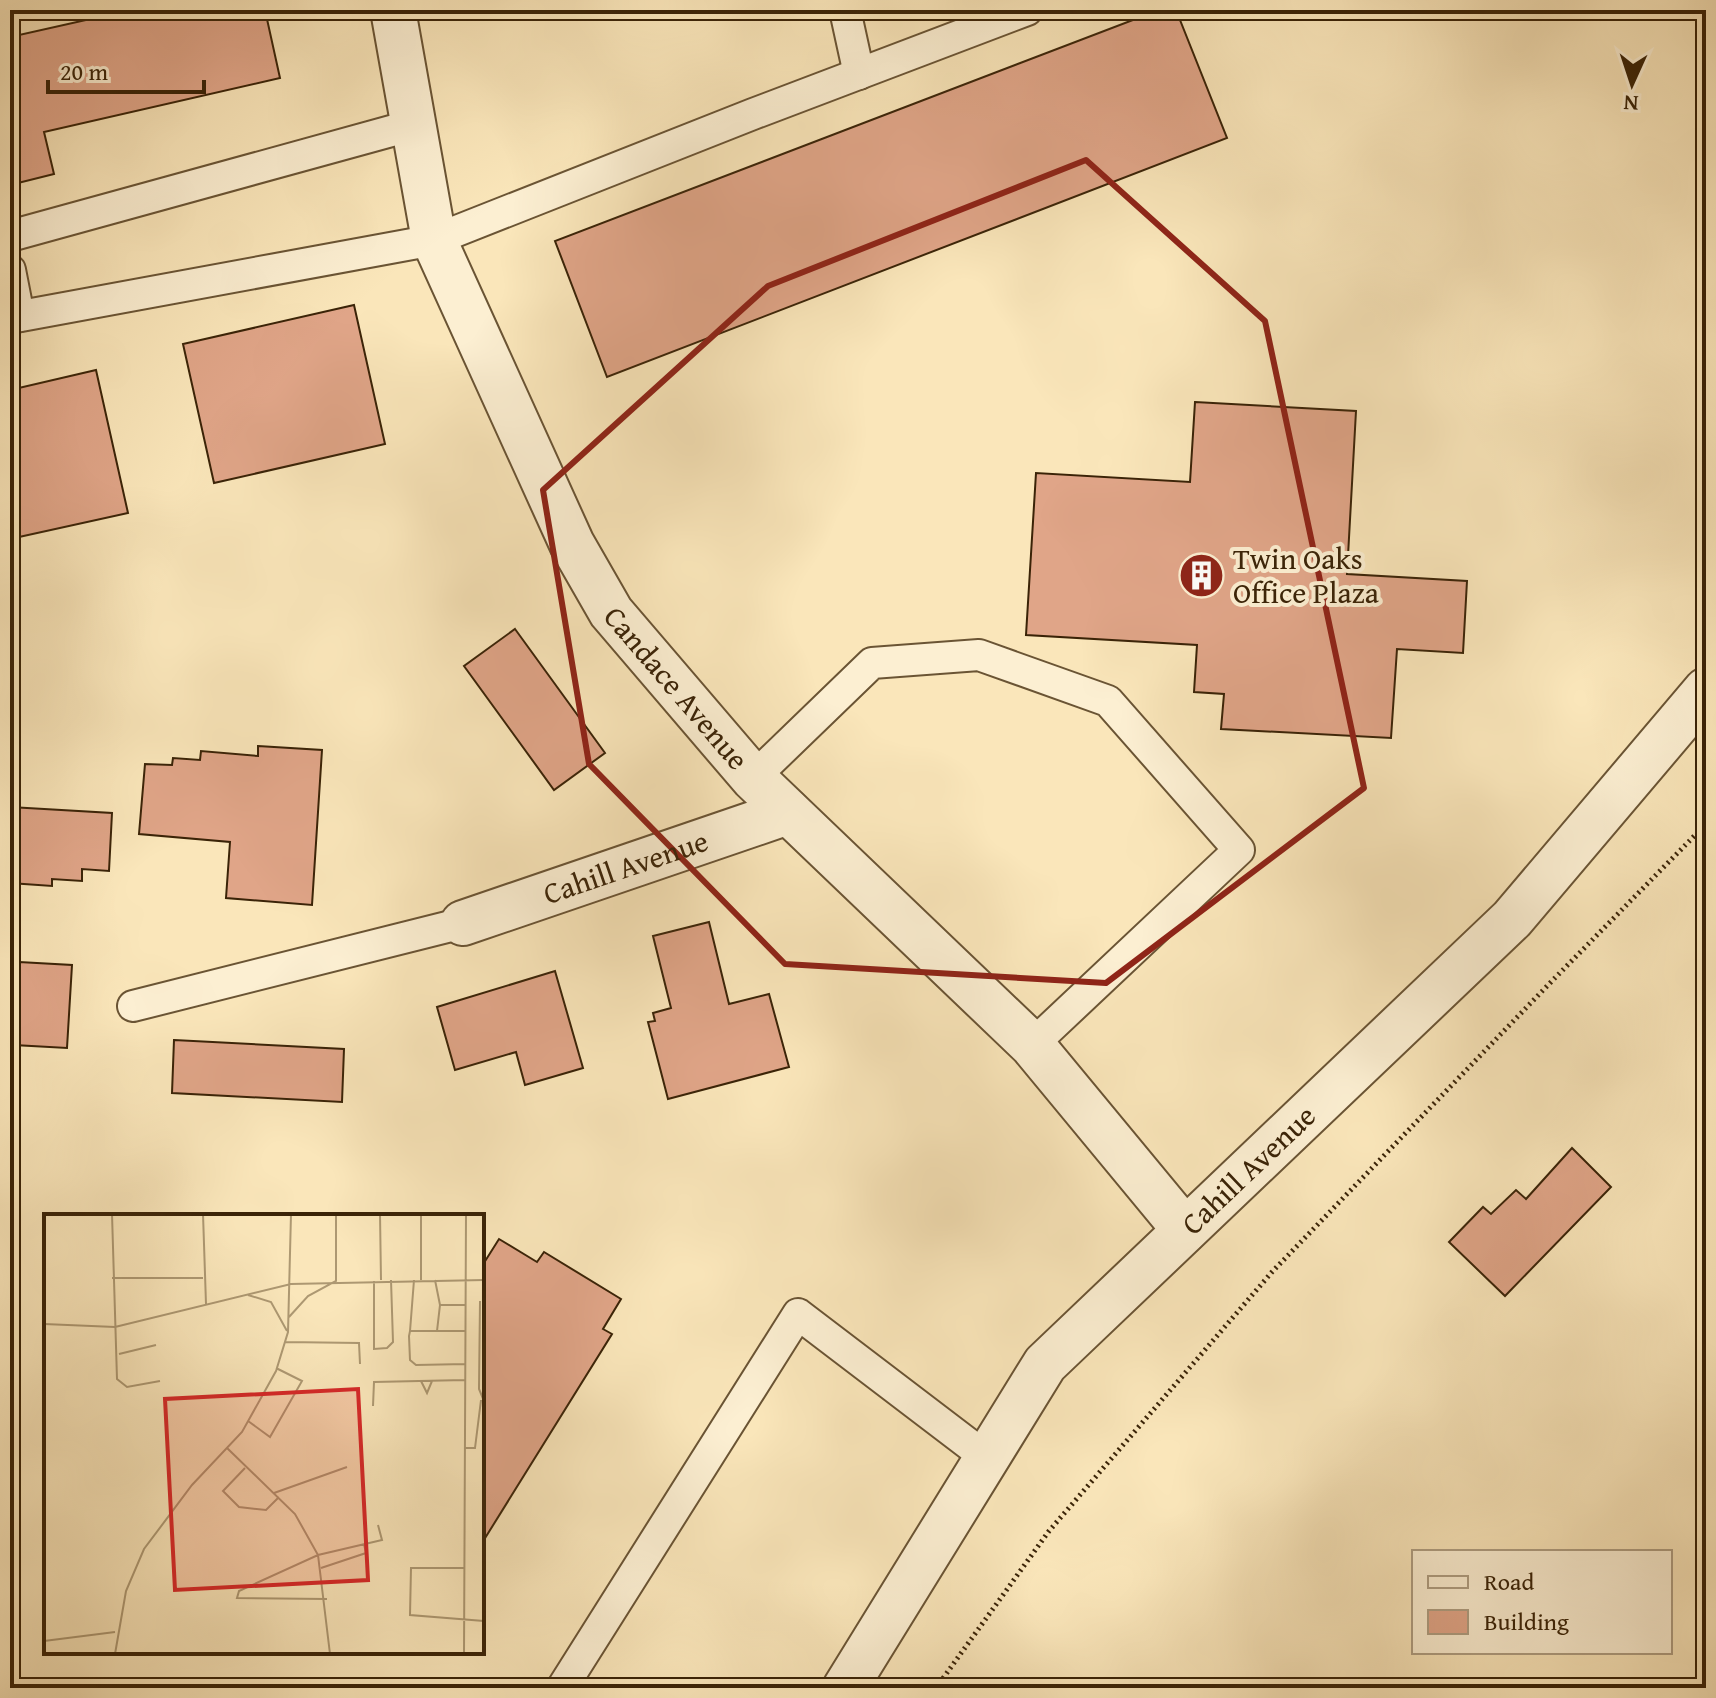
<svg xmlns="http://www.w3.org/2000/svg" width="1716" height="1698" font-family="'Gentium Book Plus',serif">
<style>
.building{fill:#e0a588;stroke:#3a2307;stroke-width:2}
.lines{fill:none;stroke-linecap:round;stroke-linejoin:round}
.service-casing{stroke:#6a5434;stroke-width:34}
.minor-casing{stroke:#6a5434;stroke-width:48}
.tertiary-casing{stroke:#6a5434;stroke-width:48}
.path{stroke:#3a2307;stroke-width:5;stroke-dasharray:2 4;stroke-linecap:butt}
.service{stroke:#fcefd2;stroke-width:30}
.minor{stroke:#fcefd2;stroke-width:44}
.tertiary{stroke:#fcefd2;stroke-width:44}
.marked{fill:none;stroke:#8f2418;stroke-width:6;stroke-linejoin:round}
.labels{text-anchor:middle;stroke-width:8;stroke-linejoin:round;paint-order:stroke}
.poi-label{font-size:30px;fill:#3a2307;stroke:#fcefd2;text-anchor:start}
.street-label{font-size:30px;fill:#3a2307;stroke:#fcefd2}
.inset-road{fill:none;stroke:#ad9872;stroke-width:2}
.view{fill:#d62828;fill-opacity:0.15;stroke:#d62828;stroke-width:4}
.inset-edge{fill:none;stroke:#3a2307;stroke-width:4}
</style>
<rect width="100%" height="100%" fill="#fae6ba"/>
<filter id="stains"><feTurbulence type="fractalNoise" baseFrequency=".0025" numOctaves="4"/><feColorMatrix values="0 0 0 0 .2 0 0 0 0 .09 0 0 0 0 .02 0 0 0 .5 -.17"/></filter>
<radialGradient id="worn" r=".72"><stop offset=".6" stop-color="#630" stop-opacity="0"/><stop offset="1" stop-color="#630" stop-opacity=".3"/></radialGradient>
<g class="building">
<polygon points="84,10 265,10 280,78 44,132 54,174 10,185 10,37 86,20"/>
<polygon points="1159,10 1176,10 1227,138 607,377 555,241"/>
<polygon points="354,305 385,444 214,483 183,344"/>
<polygon points="96,370 128,513 10,539 10,390"/>
<polygon points="1195,402 1356,411 1347,574 1467,581 1463,653 1397,649 1391,738 1221,729 1224,694 1194,692 1197,645 1026,635 1036,473 1190,482"/>
<polygon points="515,629 605,753 554,790 464,666"/>
<polygon points="258,746 322,750 312,905 226,898 230,842 139,834 145,764 172,765 173,758 200,760 201,751 258,756"/>
<polygon points="10,807 112,813 109,871 82,869 82,881 52,879 52,886 10,883"/>
<polygon points="709,922 729,1004 769,994 789,1067 668,1099 648,1022 655,1021 653,1013 671,1008 653,936"/>
<polygon points="19,962 72,965 67,1048 14,1045"/>
<polygon points="555,971 583,1068 525,1085 516,1052 455,1070 437,1007"/>
<polygon points="174,1040 344,1049 342,1102 172,1093"/>
<polygon points="1572,1148 1611,1187 1505,1296 1449,1242 1483,1207 1491,1214 1516,1190 1526,1199"/>
<polygon points="499,1239 537,1262 544,1252 621,1299 603,1329 612,1334 482,1543 482,1266"/>
</g>
<g class="lines">
<defs>
<g id="service">
<polyline points="845,10 859,74"/>
<polyline points="10,236 413,125"/>
<polyline points="10,270 19,316"/>
<polyline points="10,318 434,240 753,114 1027,10"/>
<polyline points="753,778 872,663 979,655 1108,701 1239,850 1032,1045"/>
<polyline points="133,1006 463,923"/>
<polyline points="562,1688 798,1314 987,1458"/>
</g>
<g id="minor">
<path id="s1" d="M 393,10 L 434,240 L 572,544 L 611,612 L 753,778 L 1032,1045 L 1185,1230"/>
<path id="s2" d="M 463,923 L 788,812"/>
</g>
<g id="tertiary">
<path id="s3" d="M 845,1688 L 1045,1364 L 1512,919 L 1706,690"/>
</g>
</defs>
<use href="#service" class="service-casing"/>
<use href="#minor" class="minor-casing"/>
<use href="#tertiary" class="tertiary-casing"/>
<polyline class="path" points="936,1688 1049,1531 1272,1272 1550,983 1706,824"/>
<use href="#service" class="service"/>
<use href="#minor" class="minor"/>
<use href="#tertiary" class="tertiary"/>
</g>
<path class="marked" d="M 1086,160 L 1265,321 L 1364,788 L 1106,983 L 785,964 L 589,764 L 543,490 L 768,286 Z"/>
<defs>
<symbol id="building-disc" viewBox="-11 -11 22 22"><circle r="9.5" fill="#8f2418" stroke="#fcefd2"/><path d="M-4-6H4V6H1V3H-1V6H-4ZM-2.5-4.3h1.7v1.8h-1.7ZM.8-4.3h1.7v1.8H.8ZM-2.5-1h1.7V.8h-1.7ZM.8-1h1.7V.8H.8Z" fill="#fff"/></symbol>
</defs>
<g fill-rule="evenodd">
<use href="#building-disc" x="1176" y="550" width="51" height="51"/>
</g>
<g class="labels">
<g class="poi-label">
<text x="1233" y="569">Twin Oaks<tspan x="1233" dy="34">Office Plaza</tspan></text>
</g>
<g class="street-label">
<text dy="10" stroke="none"><textPath href="#s1" startOffset="746">Candace Avenue</textPath></text>
<text dy="10" stroke="none"><textPath href="#s2" startOffset="172">Cahill Avenue</textPath></text>
<text dy="10" stroke="none"><textPath href="#s3" startOffset="662">Cahill Avenue</textPath></text>
</g>
</g>
<g transform="translate(44 1214)">
<rect width="440" height="440" fill="#fae6ba"/>
<path class="inset-road" d="M 68,0 L 73,165 L 83,173 L 116,167M 159,0 L 162,90M 336,0 L 337,66M 68,64 L 159,64M 377,66 L 377,0M 391,66 L 396,91M 330,67 L 330,135 L 343,134 L 349,128 L 347,66M 204,81 L 227,88 L 243,117M 436,87 L 435,175 L 440,187M 245,103 L 264,82 L 292,67 L 292,0M 0,110 L 71,113 L 247,70 L 440,66M 366,117 L 370,66M 393,117 L 396,91 L 422,91M 241,128 L 315,129 L 316,150M 75,140 L 112,131M 422,150 L 372,151 L 366,146 L 365,122 L 366,117 L 422,117M 377,167 L 383,179 L 388,167M 329,192 L 330,168 L 421,166M 204,207 L 226,223 L 258,167 L 232,154M 183,234 L 251,300 L 274,341 L 286,440M 421,234 L 431,234 L 437,186M 201,254 L 179,277 L 195,293 L 222,296 L 235,283M 230,279 L 303,253M 277,354 L 322,339 L 320,330M 421,354 L 367,354 L 366,401 L 440,407M 283,385 L 193,384 L 195,377 L 274,341 L 338,326 L 334,311M 0,427 L 71,418M 71,440 L 82,377 L 100,335 L 148,271 L 198,218 L 232,157 L 244,118 L 247,0M 420,440 L 422,0"/>
<path class="view" d="M 314,175 L 324,366 L 131,376 L 121,185 Z"/>
<rect width="440" height="440" class="inset-edge"/>
</g>
<rect width="1716" height="1698" fill="none" stroke="#fae6ba" stroke-width="40"/>
<rect x="12" y="12" width="1692" height="1674" fill="none" stroke="#3a2307" stroke-width="4"/>
<rect x="20" y="20" width="1676" height="1658" fill="none" stroke="#3a2307" stroke-width="2"/>
<rect x="1412" y="1550" width="260" height="104" fill="#fcefd2" stroke="#ae9d81" stroke-width="2"/>
<rect x="1428" y="1576" width="40" height="12" fill="#fcefd2" stroke="#ae9d81" stroke-width="2"/>
<text x="1484" y="1590" font-size="24" fill="#3a2307">Road</text>
<rect x="1428" y="1610" width="40" height="24" fill="#e0a588" stroke="#ae9d81" stroke-width="2"/>
<text x="1484" y="1630" font-size="24" fill="#3a2307">Building</text>
<g transform="translate(1632 84) rotate(183)" stroke="#fcefd2" stroke-width="6" paint-order="stroke">
<path d="M0-6L14 30L0 20L-14 30Z" fill="#3a2307"/>
<text y="-12" font-size="22" font-weight="bold" text-anchor="middle" fill="#3a2307">N</text>
</g>
<path d="M48 80v12h156v-12" fill="none" stroke="#3a2307" stroke-width="4"/>
<text x="60" y="80" font-size="24" fill="#3a2307" stroke="#fcefd2" stroke-width="6" paint-order="stroke">20 m</text>
<rect width="100%" height="100%" filter="url(#stains)"/>
<rect width="100%" height="100%" fill="url(#worn)"/>
</svg>
